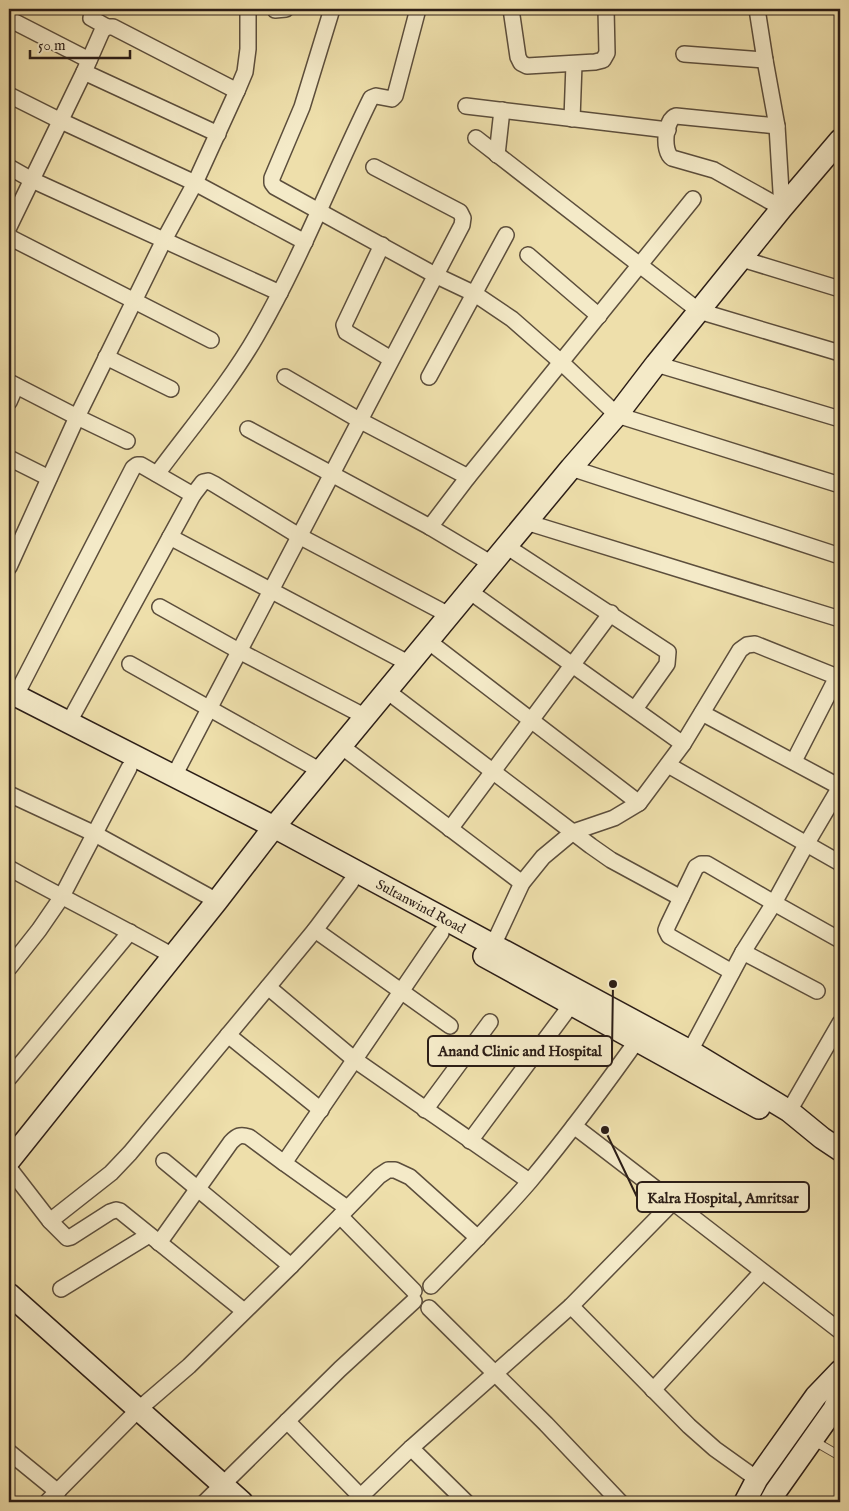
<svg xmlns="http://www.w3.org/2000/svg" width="849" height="1511" font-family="'IM FELL English',serif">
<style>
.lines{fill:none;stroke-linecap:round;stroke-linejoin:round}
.lane-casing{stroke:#5c4e3c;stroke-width:10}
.street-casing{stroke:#5c4e3c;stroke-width:18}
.secondary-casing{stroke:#2c1e17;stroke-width:24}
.lane{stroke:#f4eac8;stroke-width:8}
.street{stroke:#f4eac8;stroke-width:15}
.secondary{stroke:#f4eac8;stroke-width:21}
.labels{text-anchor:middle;stroke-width:4.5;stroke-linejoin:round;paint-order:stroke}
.street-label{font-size:14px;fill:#2c1e17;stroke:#f4eac8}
.leader{fill:none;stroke:#2c1e17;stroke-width:2}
.callout-dot{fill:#2c1e17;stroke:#f4eac8;stroke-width:2}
.callout{fill:#f4eac8;stroke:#2c1e17;stroke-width:2}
.callout-label{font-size:15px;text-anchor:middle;font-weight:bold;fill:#2c1e17}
</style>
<rect width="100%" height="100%" fill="#eedfab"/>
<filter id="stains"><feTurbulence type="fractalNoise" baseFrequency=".004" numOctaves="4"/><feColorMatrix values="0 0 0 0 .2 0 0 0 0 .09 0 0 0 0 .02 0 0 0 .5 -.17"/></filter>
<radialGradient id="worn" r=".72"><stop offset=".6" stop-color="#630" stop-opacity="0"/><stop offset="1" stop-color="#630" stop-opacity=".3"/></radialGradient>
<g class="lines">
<defs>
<polyline id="lane" points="814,1441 840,1456"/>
<g id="street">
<polyline points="93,9 91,18 107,27"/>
<polyline points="332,9 302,107 272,178 272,183 275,187 435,275 475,294 512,319 561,362 617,415 840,485"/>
<polyline points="511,9 518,57 521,63 527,66 595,62 603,60 607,53 606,9"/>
<polyline points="757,9 765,60 777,126 782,208"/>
<polyline points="275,10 286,9"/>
<polyline points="9,19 89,60"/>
<polyline points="684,54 765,60"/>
<polyline points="84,72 102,31 107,27 113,27 237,91"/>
<polyline points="9,95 61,121 195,183 305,242"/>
<polyline points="466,106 668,130"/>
<polyline points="572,119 574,64"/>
<path d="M 777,126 L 676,116 C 665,119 662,151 672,158 L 714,170 L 782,208"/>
<polyline points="476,138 699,311 840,353"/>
<polyline points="497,155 502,110"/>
<polyline points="9,167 32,180 280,293"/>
<polyline points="9,227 84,72 218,134"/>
<polyline points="9,235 11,238 211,340"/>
<polyline points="382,245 344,325 346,332 391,359"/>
<polyline points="528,255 599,316"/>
<polyline points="742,259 840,289"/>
<polyline points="106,357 171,389"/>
<polyline points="656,364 840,419"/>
<polyline points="285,377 359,420 468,477"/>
<polyline points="429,377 506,235"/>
<polyline points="9,382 77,417 164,240 195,183 237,91 245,72 248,49 248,9"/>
<polyline points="9,402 16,386"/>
<polyline points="248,429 430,527 492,564"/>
<polyline points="9,458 49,478"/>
<polyline points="571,468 840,556"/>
<path d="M 157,474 C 190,429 229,384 257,335 C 301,259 332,177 371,98 L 376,96 L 392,99 L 395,96 L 418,9"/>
<polyline points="193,495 203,482 208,481 214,484 299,536 449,615"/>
<polyline points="526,522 840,619"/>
<polyline points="430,527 468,477 693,199"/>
<polyline points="170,537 408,663"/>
<polyline points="506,546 668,652 667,664 635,709"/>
<polyline points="9,567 77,417 127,441"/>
<polyline points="469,591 683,744"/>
<polyline points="160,607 239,651 366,717"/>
<polyline points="428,641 639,803"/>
<polyline points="130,664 321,771"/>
<polyline points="387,691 591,846 611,860 681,898"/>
<polyline points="16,695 133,468 137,465 141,465 193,495 69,722"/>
<polyline points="702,713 840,787"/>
<polyline points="341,746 522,883"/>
<polyline points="794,761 837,677"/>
<polyline points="668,765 840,863"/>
<polyline points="174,776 462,225 463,218 460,212 374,167"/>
<polyline points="9,794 95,834 217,901"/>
<polyline points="450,829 611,613"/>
<path d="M 9,868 C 63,898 118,925 173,956"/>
<polyline points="315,930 450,1026"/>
<polyline points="743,952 817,991"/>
<polyline points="489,954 522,883 543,857 573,832 614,818 639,803 683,744 740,650 747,645 755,644 840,678"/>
<polyline points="9,968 39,930 61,898 129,768"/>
<polyline points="732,972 669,936 666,930 668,925 696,867 701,864 707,864 774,903 840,940"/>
<polyline points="268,987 315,930 351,882"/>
<polyline points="228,1035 321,1110"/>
<polyline points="690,1051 743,952 774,903 807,843 840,787"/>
<polyline points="9,1078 130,932"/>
<polyline points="425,1110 490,1022"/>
<polyline points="789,1111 840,1023"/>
<polyline points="574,1126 673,1202"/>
<polyline points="470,1141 571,1005"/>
<polyline points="164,1161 291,1266"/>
<polyline points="9,1168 50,1221 111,1173 130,1153 268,987 355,1060 529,1181"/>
<polyline points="347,1208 284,1163 441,933"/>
<polyline points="341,1215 379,1176 388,1170 395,1170 410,1177 478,1238"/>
<polyline points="50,1221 67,1238 71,1237 110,1212 116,1210 120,1211 244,1311"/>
<path d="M 159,1243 L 231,1142 C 237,1136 240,1134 249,1137 L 284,1163"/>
<path d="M 431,1286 C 465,1251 499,1217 530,1181 C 570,1133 607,1083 643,1032"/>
<polyline points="61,1289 149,1235"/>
<polyline points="571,1306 689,1426 715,1449 757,1479"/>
<polyline points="429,1308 546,1424 620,1502"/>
<polyline points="653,1390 762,1272"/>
<polyline points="287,1421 366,1502"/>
<polyline points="9,1452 58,1492"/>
<polyline points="360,1497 411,1448"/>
<polyline points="47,1502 139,1409 189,1366 291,1266 340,1216 414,1291"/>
<polyline points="205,1502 340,1369 414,1301"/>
<polyline points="466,1502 411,1448 571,1306 673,1202 840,1331"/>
</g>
<g id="secondary">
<polyline points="9,692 274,827 690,1051 789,1111 822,1138 840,1150"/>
<polyline points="484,956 759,1108"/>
<polyline points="9,1161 217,901 274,827 571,468 617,415 656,364 782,208 840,140"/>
<polyline points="9,1294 242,1502"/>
<polyline points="745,1502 757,1479 816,1396 840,1371"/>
<polyline points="770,1502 776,1491 834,1409 840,1395"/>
</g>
</defs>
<use href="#lane" class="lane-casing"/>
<use href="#street" class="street-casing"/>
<use href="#secondary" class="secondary-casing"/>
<use href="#lane" class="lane"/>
<use href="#street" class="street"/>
<use href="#secondary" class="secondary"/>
</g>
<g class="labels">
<g class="street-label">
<text transform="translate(421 906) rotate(28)" y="5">Sultanwind Road</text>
</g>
</g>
<path class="leader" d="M613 984L612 1051M605 1130L637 1197"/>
<g class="callout-dot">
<circle cx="613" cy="984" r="5"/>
<circle cx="605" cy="1130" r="5"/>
</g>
<g class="callout">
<rect x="428" y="1036" width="184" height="30" rx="5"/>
<rect x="637" y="1182" width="172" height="30" rx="5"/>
</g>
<g class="callout-label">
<text x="520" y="1056">Anand Clinic and Hospital</text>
<text x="723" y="1203">Kalra Hospital, Amritsar</text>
</g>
<rect width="849" height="1511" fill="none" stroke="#eedfab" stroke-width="30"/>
<rect x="10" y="10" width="829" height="1491" fill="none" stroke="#2c1e17" stroke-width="2.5"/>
<rect x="15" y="15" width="819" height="1481" fill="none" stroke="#2c1e17"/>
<path d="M30 50v8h100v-8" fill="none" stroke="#2c1e17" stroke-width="2.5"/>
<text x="38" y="50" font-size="15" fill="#2c1e17" stroke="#f4eac8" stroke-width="4" paint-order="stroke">50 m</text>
<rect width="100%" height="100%" filter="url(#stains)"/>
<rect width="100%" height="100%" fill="url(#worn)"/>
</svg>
